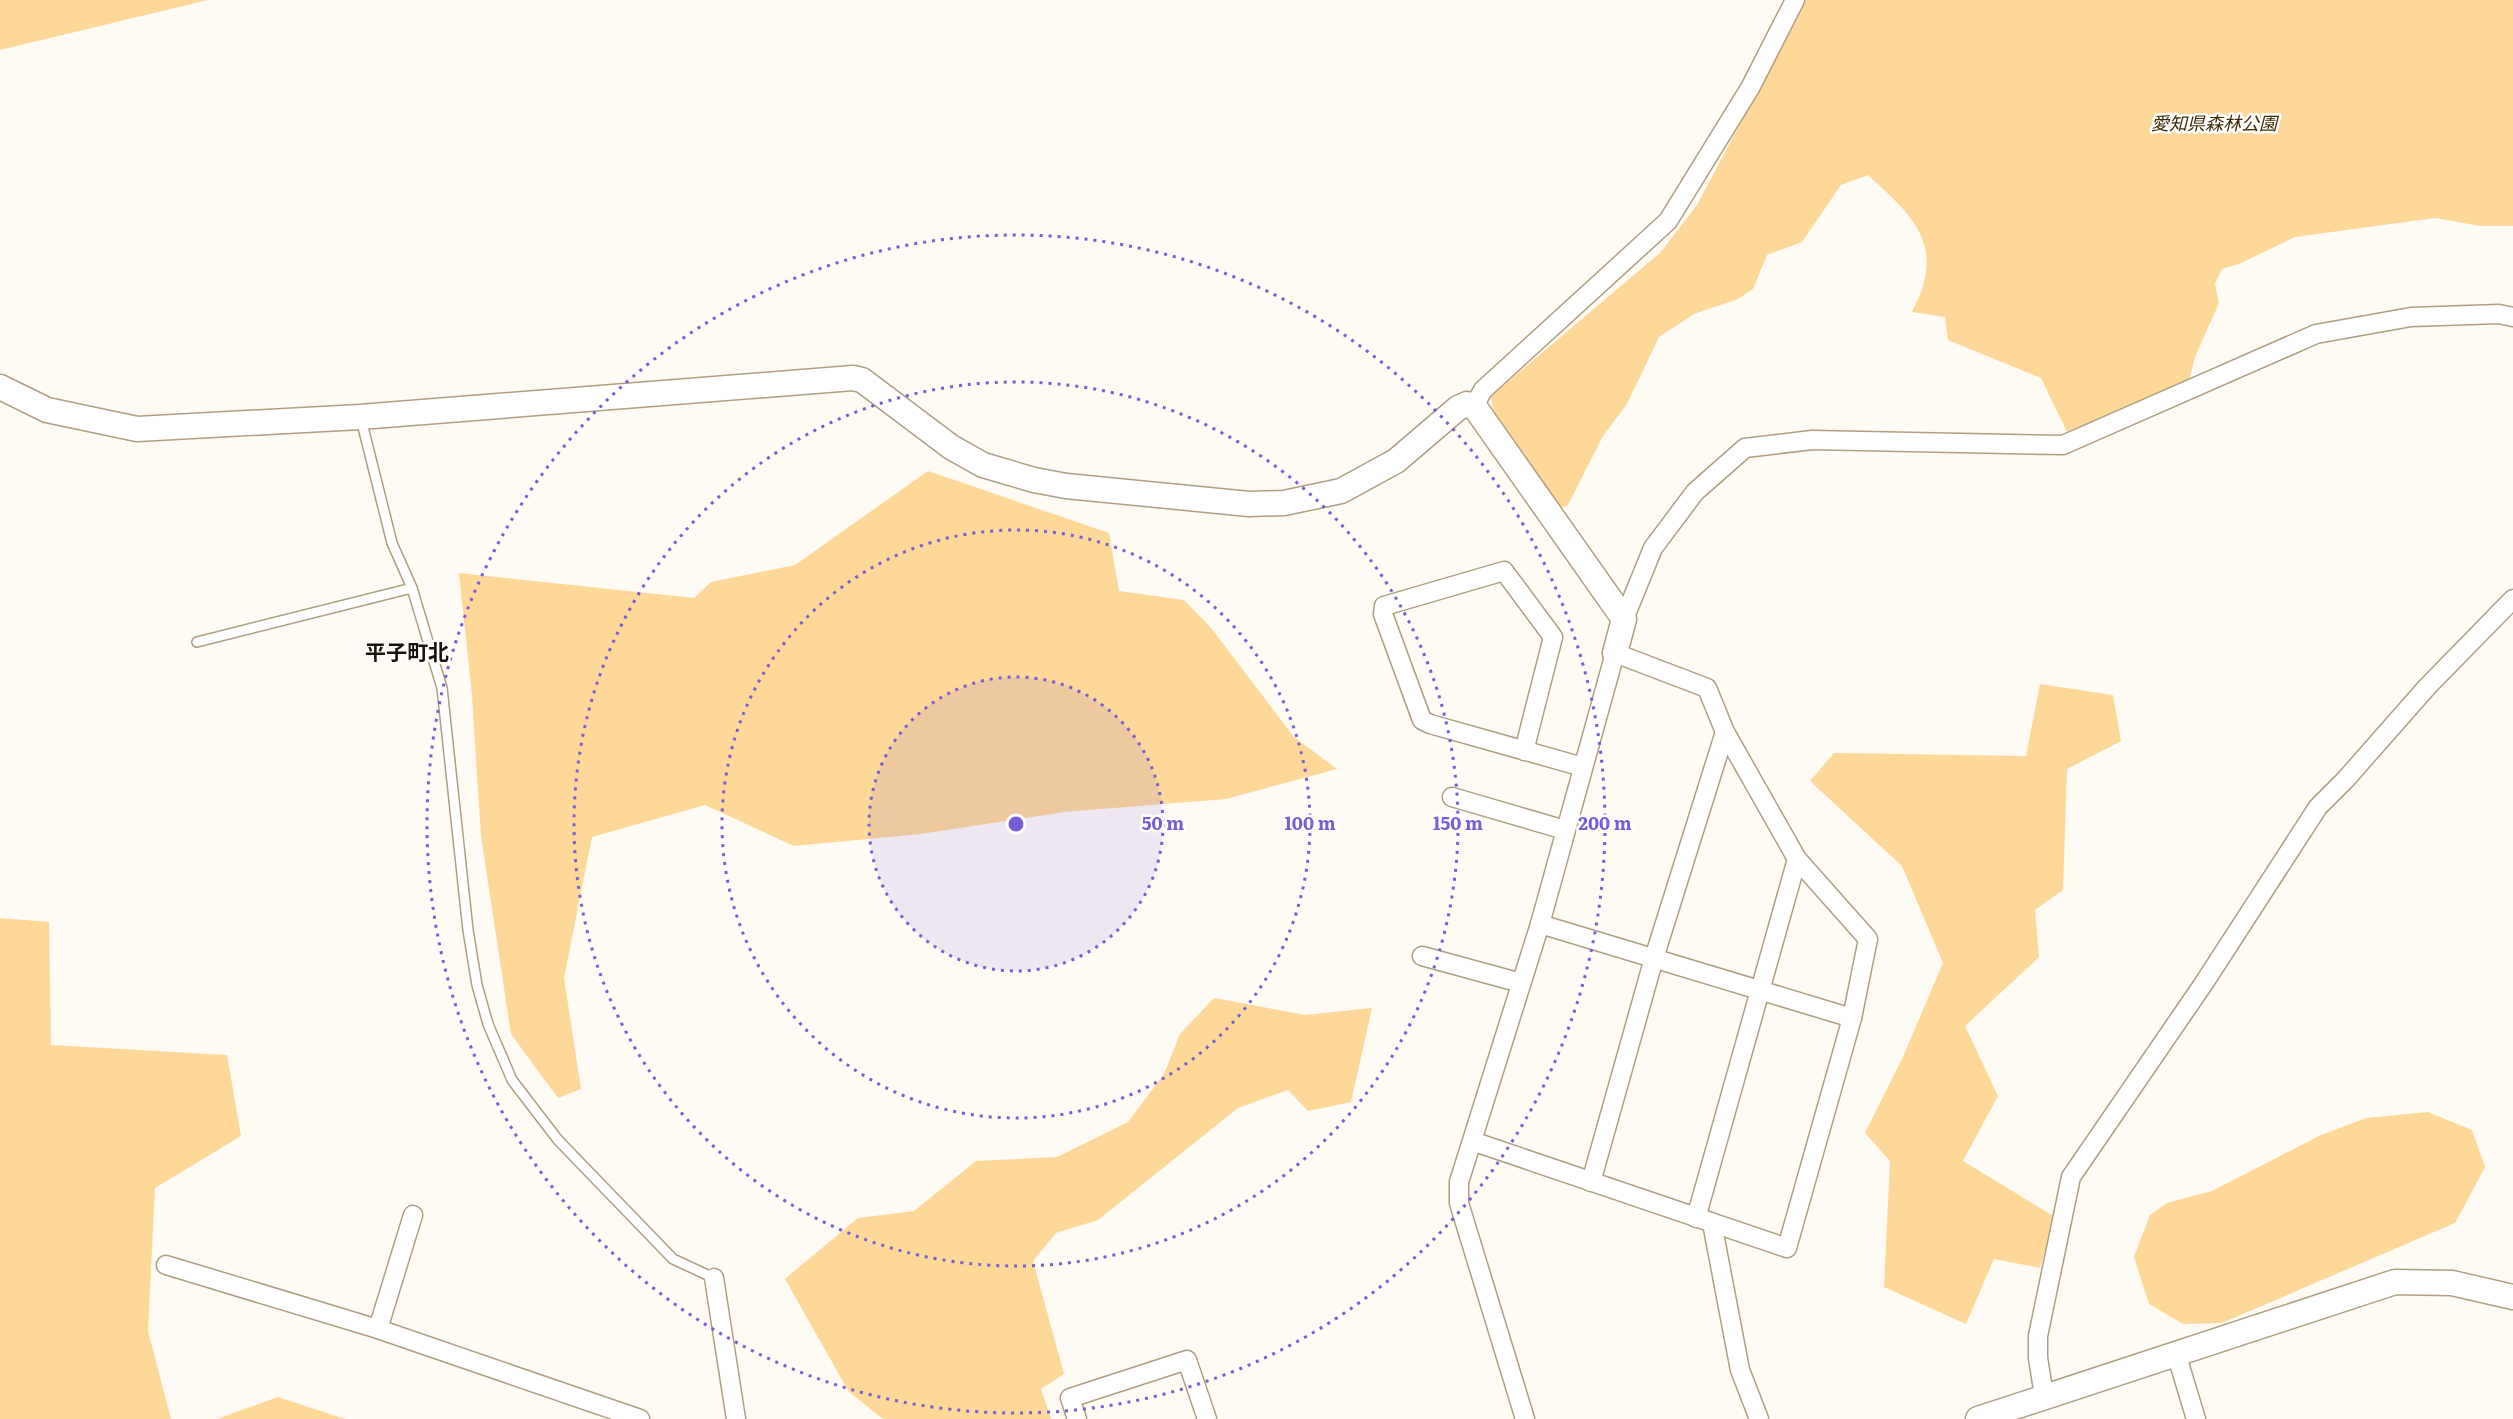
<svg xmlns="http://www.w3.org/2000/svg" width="2513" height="1419" font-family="Literata,'Noto Sans JP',serif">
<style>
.green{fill:#fed898}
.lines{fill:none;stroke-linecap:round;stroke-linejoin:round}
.lane-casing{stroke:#b09e81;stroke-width:12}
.street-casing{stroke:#b09e81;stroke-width:21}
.secondary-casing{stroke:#b09e81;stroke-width:27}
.lane{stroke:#fff;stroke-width:9}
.street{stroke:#fff;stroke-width:18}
.secondary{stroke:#fff;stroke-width:24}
.ring{fill:none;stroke:#785dd7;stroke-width:3;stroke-dasharray:3 6}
.labels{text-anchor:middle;stroke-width:5;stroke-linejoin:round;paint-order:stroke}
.park-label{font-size:18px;font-style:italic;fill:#3e2b04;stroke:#fff}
.quarter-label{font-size:21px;font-weight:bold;fill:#181207;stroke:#fff}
.centre{fill:#785dd7;stroke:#fff;stroke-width:3}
.ring-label{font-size:18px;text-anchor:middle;font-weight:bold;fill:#785dd7;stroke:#fff;stroke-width:5;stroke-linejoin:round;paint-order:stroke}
</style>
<rect width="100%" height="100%" fill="#fefaf4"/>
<g class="green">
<polygon points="0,0 208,0 0,50"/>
<path d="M 1806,0 L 2513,0 L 2513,226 L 2481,226 L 2435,218 L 2295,237 L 2239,264 L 2222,269 L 2215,284 L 2219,303 L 2195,357 L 2189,381 L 2067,432 L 2041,378 L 1948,340 L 1945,317 L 1912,312 C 1916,303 1922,292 1924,282 C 1937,233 1900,205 1868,175 L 1841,185 L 1802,242 L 1767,255 L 1753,289 L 1738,299 L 1694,314 L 1659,337 L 1627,404 L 1603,436 L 1568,505 L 1559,509 L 1493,413 L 1491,396 L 1660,253 L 1697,205 Z"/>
<polygon points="928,471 1109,533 1119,591 1184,600 1211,628 1294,737 1337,769 1226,799 1064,812 921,834 794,846 705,805 592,837 564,978 581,1089 558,1098 511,1034 481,836 472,696 459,573 694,598 711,582 795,565"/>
<polygon points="2040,684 2113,695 2121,741 2067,769 2063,890 2035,910 2039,957 1965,1026 1998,1096 1963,1161 2055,1217 2040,1268 1994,1259 1966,1324 1884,1287 1890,1161 1865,1133 1902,1059 1943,963 1902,866 1810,781 1834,753 2026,756"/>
<polygon points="0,918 49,922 51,1045 227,1055 241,1136 155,1188 148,1331 171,1419 0,1419"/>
<polygon points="1214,998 1305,1015 1372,1008 1351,1102 1308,1111 1288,1090 1238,1108 1098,1220 1056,1233 1033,1261 1064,1374 1041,1389 1051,1419 883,1419 849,1392 785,1279 858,1218 914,1211 976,1161 1057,1157 1128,1122 1164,1074 1180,1034"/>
<polygon points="2428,1112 2472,1130 2485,1167 2455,1223 2222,1323 2183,1324 2149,1304 2134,1257 2150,1215 2167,1203 2212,1191 2319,1136 2366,1118"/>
<polygon points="278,1397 345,1419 217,1419"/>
</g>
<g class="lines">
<defs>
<g id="lane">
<polyline points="361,419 392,543 412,588 442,688 468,930 477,985 488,1024 512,1080 558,1140 673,1259 714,1278"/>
<polyline points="197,642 412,588"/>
</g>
<g id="street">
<polyline points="1474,406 1483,390 1668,221 1750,88 1795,0"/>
<polyline points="1624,619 1653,548 1695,492 1745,448 1812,440 2063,445 2316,334 2411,317 2499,314 2513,317"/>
<polyline points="1524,751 1553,637 1504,571 1384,606 1383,614 1422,720 1430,724 1583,767"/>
<polyline points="1452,797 1565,830"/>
<polyline points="1540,924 1852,1018"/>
<polyline points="1422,956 1521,983"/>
<polyline points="1472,1141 1787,1248 1852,1018 1868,939 1797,859 1725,732 1707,688 1615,653 1540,924 1459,1182 1459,1203 1525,1419"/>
<polyline points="1591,1182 1654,958 1725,732"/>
<polyline points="1696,1218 1797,859"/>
<polyline points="1712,1223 1740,1370 1759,1419"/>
<polyline points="166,1265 378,1329 640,1419"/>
<polyline points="714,1278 736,1419"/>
<polyline points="378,1329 413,1215"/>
<polyline points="2176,1353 2196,1419"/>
<polyline points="2044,1396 2038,1358 2038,1336 2071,1177 2204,983 2318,807 2346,779 2427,687 2513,599"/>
<polyline points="1077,1419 1070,1398 1187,1360 1207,1419"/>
</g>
<g id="secondary">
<polyline points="0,387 47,410 137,429 360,417 853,378 862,380 951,447 983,465 1034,480 1066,486 1249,504 1284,503 1341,491 1396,461 1458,408 1467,404 1474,406 1624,619 1615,653"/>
<polyline points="1978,1419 2395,1282 2452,1283 2513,1297"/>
</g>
</defs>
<use href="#lane" class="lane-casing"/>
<use href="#street" class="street-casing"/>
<use href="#secondary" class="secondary-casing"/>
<use href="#lane" class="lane"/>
<use href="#street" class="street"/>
<use href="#secondary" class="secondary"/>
</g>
<circle cx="1016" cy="824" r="147" fill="#785dd7" fill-opacity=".12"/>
<g class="ring">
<circle cx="1016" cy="824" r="147"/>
<circle cx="1016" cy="824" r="294"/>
<circle cx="1016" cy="824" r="442"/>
<circle cx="1016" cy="824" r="589"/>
</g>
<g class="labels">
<g class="park-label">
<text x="2214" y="130">愛知県森林公園</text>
</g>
<g class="quarter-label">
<text x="407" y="660">平子町北</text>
</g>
</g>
<circle cx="1016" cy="824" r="9" class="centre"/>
<g class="ring-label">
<text x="1163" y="830">50 m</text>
<text x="1310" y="830">100 m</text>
<text x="1458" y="830">150 m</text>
<text x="1605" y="830">200 m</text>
</g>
</svg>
